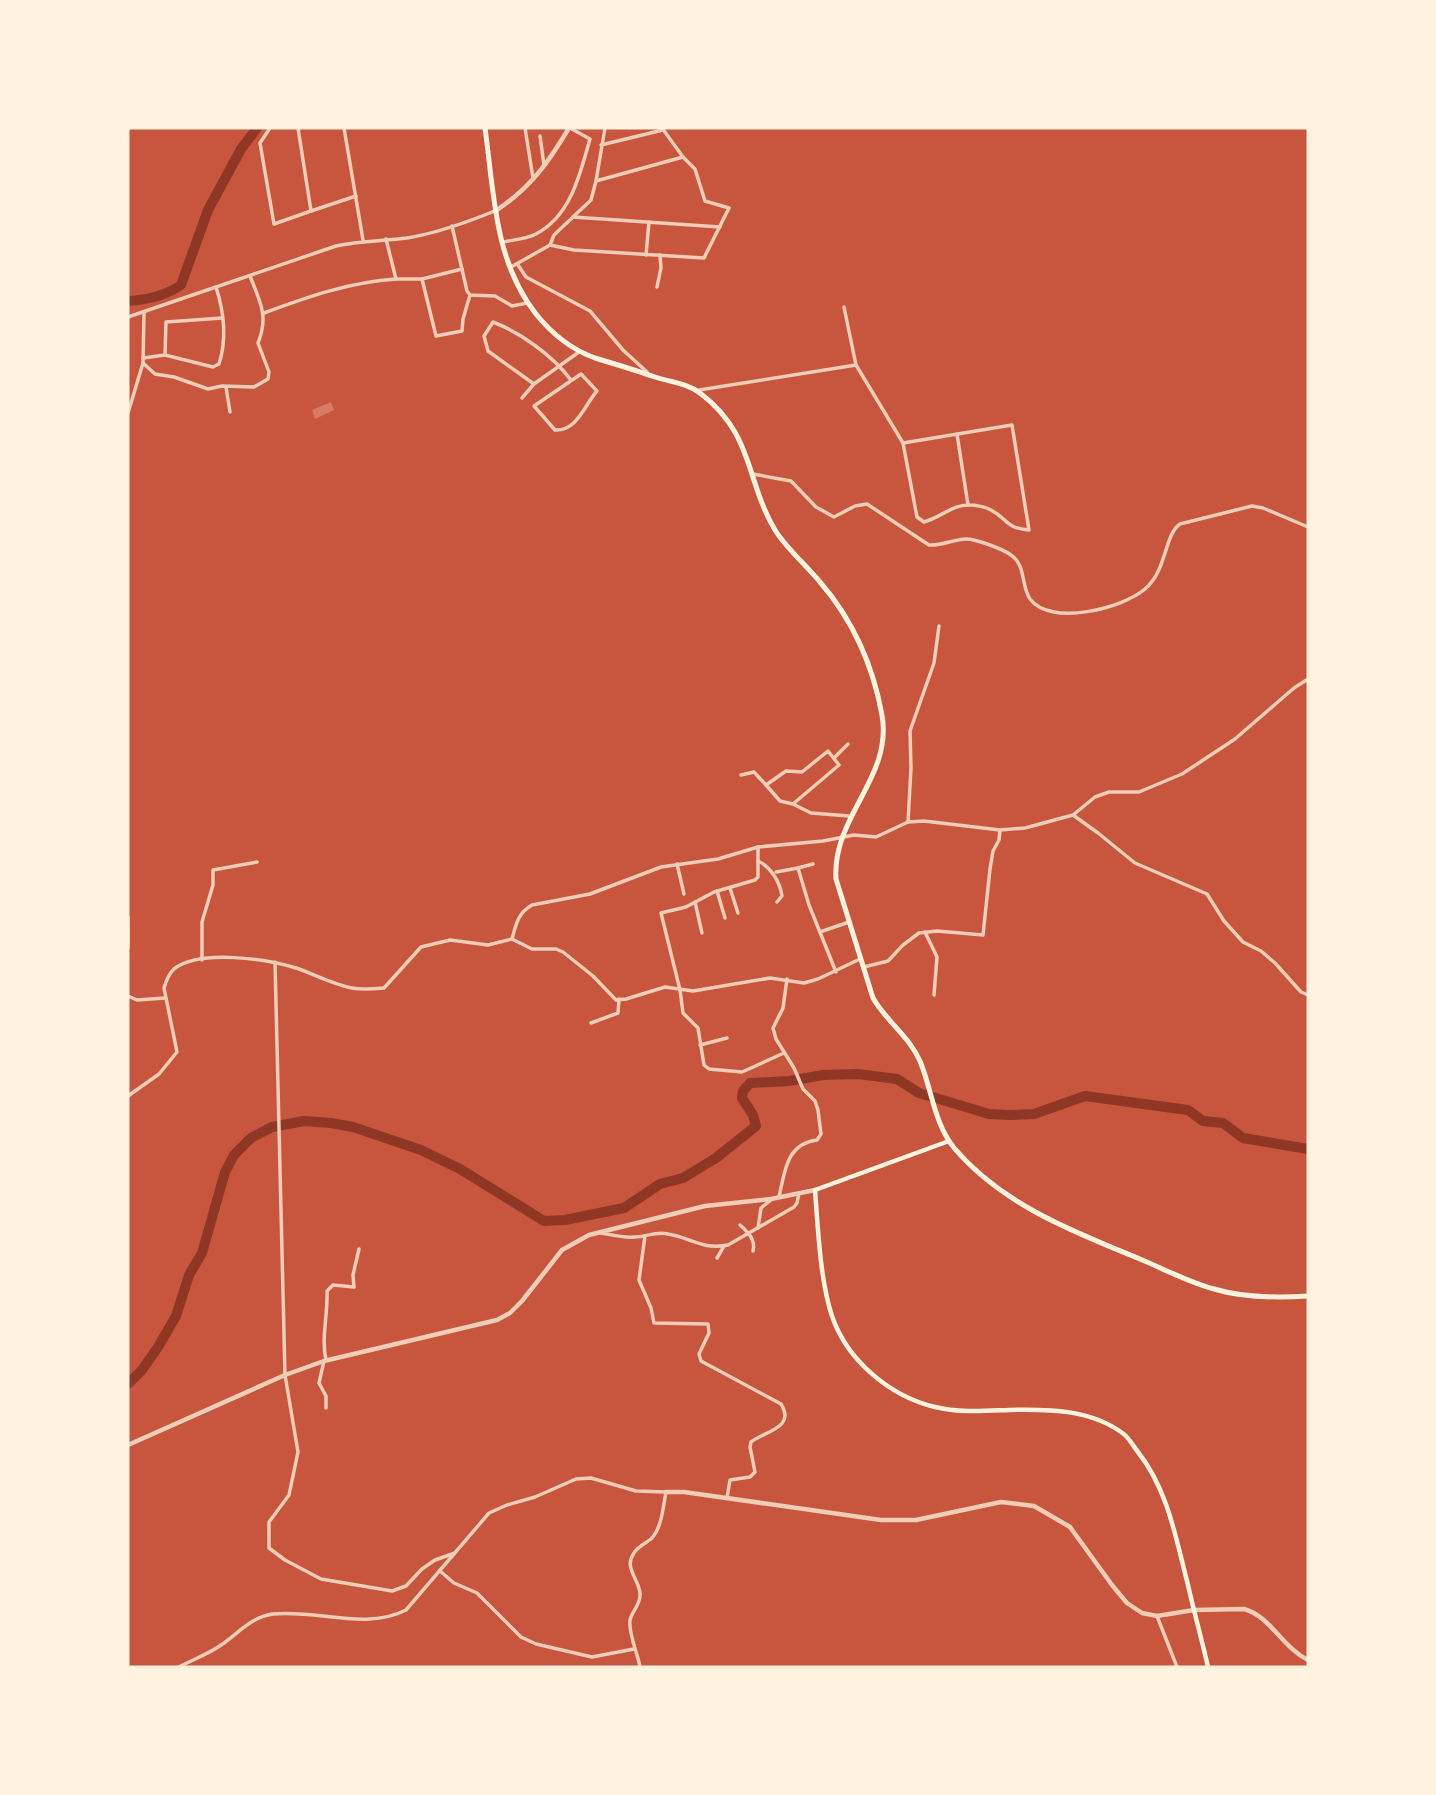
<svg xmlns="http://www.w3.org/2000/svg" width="1436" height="1795" font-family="'DM Sans',sans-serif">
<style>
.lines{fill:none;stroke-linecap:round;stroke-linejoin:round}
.river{stroke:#8f3625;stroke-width:10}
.building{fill:#d67c66}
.minor{stroke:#f1ccb7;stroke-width:3.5}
.tertiary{stroke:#f1ccb7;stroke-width:4.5}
.secondary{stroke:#fff3e0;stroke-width:4.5}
.primary{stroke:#fff3e0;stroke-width:5}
</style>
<rect width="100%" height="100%" fill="#c8553d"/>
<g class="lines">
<g class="river">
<path d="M 128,301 C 146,300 165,296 181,285 L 208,210 L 241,149 L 257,128"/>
<polyline points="128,1384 142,1370 158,1347 176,1316 189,1275 202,1253 225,1172 234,1155 251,1138 272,1127 304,1121 331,1123 353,1127 421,1150 460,1169 544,1221 565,1220 624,1208 660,1184 683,1178 716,1158 756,1126 753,1115 742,1098 743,1091 750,1083 789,1081 823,1075 858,1074 897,1079 919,1093 989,1114 1010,1115 1034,1114 1085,1096 1188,1110 1203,1121 1223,1123 1243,1138 1308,1149"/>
</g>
</g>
<polygon class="building" points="331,402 334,410 315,419 312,410"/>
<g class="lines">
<g class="minor">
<polyline points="270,128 260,143 274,224 311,211"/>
<polyline points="298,128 311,211 356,196"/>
<polyline points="344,128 363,240"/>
<polyline points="525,128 533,178"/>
<polyline points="605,128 596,181 683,157 662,128"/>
<polyline points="540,136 544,165"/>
<polyline points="601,145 663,130"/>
<polyline points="573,217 720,227"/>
<polyline points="452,226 467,291 470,295 495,296 512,306 527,303"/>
<path d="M 503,242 C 513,240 526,239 536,234 C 571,216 580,174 590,139 L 570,128"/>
<polyline points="550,245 574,250 704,258 729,208 705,201 695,169 683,157"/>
<polyline points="646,255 649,222"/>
<polyline points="518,265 526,277 590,311 623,350 647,372"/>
<polyline points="511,267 550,245 554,235 591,200 596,181"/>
<polyline points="462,269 422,279 436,336 462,331 463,319 470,295"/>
<polyline points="396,279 422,279"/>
<polyline points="657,287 661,268 660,255"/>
<polyline points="844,307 856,365 903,443"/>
<path d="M 264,313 C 307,297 350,282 396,279 L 386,239"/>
<path d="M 128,317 L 336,246 C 360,241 383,241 407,238 C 438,233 468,222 497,210"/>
<polyline points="165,355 166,322 222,318"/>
<path d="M 143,358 L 165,355 L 213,367 L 219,364 C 227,339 224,312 216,287"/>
<path d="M 143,363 L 155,374 L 174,377 L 208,389 L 222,386 L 254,387 L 268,379 L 269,372 L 258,343 C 269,316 260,302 250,276"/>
<path d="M 581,374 L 597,391 C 584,406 577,431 555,430 L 534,406 Z"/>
<path d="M 534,384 L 488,351 L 484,336 L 493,322 C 521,333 552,355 571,380"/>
<polyline points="226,387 230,412"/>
<polyline points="699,390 856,365"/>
<polyline points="522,398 534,384 579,352"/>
<polyline points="128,413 143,363 144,312"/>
<path d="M 1012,425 L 1029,530 C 1005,528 1008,519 991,510 C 986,507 975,505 970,505 C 953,504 940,518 924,522 L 917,517 L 903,443 Z"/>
<polyline points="957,434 968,505"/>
<path d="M 753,474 L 791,481 L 816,507 L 834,517 L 855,506 L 867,504 L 929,545 C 942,546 954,539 966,539 C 976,539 1003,549 1011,555 C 1026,565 1021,586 1030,599 C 1051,627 1123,608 1145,589 C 1167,571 1164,535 1180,524 L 1252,506 L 1263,508 L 1308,527"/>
<polyline points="834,758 848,744"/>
<polyline points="741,775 754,772 766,785"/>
<polyline points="793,804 780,801 766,785 786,771 802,772 828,751 839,765 793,804 811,813 849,816"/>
<polyline points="1073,815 1098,833 1135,863 1207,894 1224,921 1243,942 1261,951 1275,963 1301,992 1308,995"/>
<polyline points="908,822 911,768 910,731 934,663 939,626"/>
<polyline points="758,847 758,877 755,880 714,892 686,907 661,913 680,990 683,1013 698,1028 704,1065 709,1069 742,1072 784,1053"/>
<path d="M 758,861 C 771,867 780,882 782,896 L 777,902"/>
<polyline points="677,864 684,894"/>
<polyline points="798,868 813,864"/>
<polyline points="776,872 798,868 809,905 836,972"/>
<polyline points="730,888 738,913"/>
<polyline points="717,891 725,918"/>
<polyline points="695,902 702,933"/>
<polyline points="128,917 128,948"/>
<polyline points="820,932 849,922"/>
<polyline points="925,932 937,957 934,995"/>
<path d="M 512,939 C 516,924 518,913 532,905 L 590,894 L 661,867 L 718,859 L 758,847 L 823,841 L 854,835 L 876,837 L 908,822 L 924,821 L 1000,830 L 1025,828 L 1073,815 L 1095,797 L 1109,792 L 1139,792 L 1182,774 L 1235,739 L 1294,688 L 1308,679"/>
<polyline points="202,960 202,922 213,885 213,870 257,862"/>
<polyline points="275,962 285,1375 298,1452 289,1495 269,1522 269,1548 285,1560 321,1579 392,1591 406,1586 422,1569 435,1560 455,1553"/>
<polyline points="864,967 888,961 903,945 919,933 937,931 983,935 990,869 993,851 999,840 1000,830"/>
<polyline points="128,996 137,1000 165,998"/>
<polyline points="591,1023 618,1013 619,999"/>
<polyline points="700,1045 727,1038"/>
<path d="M 128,1096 L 159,1074 L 177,1052 L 164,988 C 166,981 169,974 174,969 C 200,949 266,959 296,968 C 314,974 332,984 352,988 C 362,990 374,989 384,988 L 421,947 L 450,940 L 488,945 L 512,939 L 532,949 L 556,949 L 563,952 L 593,976 L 616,1000 L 626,999 L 665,987 L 693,991 L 770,978 L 804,983 L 818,979 L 860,959"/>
<path d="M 779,1197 C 785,1171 786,1144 817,1140 L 821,1134 L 818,1110 L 815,1101 L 803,1089 L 794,1068 L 776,1039 L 773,1028 L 783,1008 L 787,979"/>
<path d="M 740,1225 C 748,1232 756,1240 753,1251"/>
<polyline points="758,1228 761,1208 771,1200"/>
<path d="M 601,1233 C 612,1235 624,1238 635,1237 C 646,1237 656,1231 668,1234 C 692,1238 702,1250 728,1245 L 794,1207 L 797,1203 L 799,1193"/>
<path d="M 645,1236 L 639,1280 L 651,1308 L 654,1323 L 708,1324 L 709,1333 L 699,1354 L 701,1361 L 781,1404 C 796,1428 765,1431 751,1442 L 750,1447 L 755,1472 L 750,1477 L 730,1480 L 727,1498"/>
<polyline points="717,1258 724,1246"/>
<path d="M 326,1360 C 321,1338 328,1315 327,1291 L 333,1285 L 354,1287 L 353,1275 L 359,1249"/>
<polyline points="324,1361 319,1383 326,1396 326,1408"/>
<polyline points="440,1571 454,1583 477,1593 521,1637 536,1644 592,1657 634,1649"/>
<polyline points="1157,1616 1177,1667"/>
<path d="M 179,1667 C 192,1660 206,1655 218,1647 C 236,1636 250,1617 273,1614 C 317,1609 365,1631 406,1610 L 489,1513 L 507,1505 L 535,1497 L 576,1479 L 591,1478 L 636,1491 L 666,1492 C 663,1507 662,1528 651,1539 C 646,1543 637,1547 634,1553 C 623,1568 640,1580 640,1594 C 641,1604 632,1611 630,1620 C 628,1633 638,1654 640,1667"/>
</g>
<g class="tertiary">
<path d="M 497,210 C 531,187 548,163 569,128"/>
<polyline points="128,1445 285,1375 324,1361 497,1320 510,1313 522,1301 562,1250 589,1235 705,1206 771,1199 815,1190"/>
<path d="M 666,1492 L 684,1492 L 881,1520 L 916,1520 L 1001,1502 L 1034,1506 L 1070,1527 L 1112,1585 L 1127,1603 L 1142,1613 L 1157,1616 L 1194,1610 L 1244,1609 C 1270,1616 1283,1648 1308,1660"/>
</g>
<path class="secondary" d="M 949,1141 L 815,1190 C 818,1228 820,1280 832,1316 C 847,1360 889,1396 935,1407 C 959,1413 984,1411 1009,1410 C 1049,1409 1092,1409 1125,1435 C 1130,1440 1134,1447 1138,1452 C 1168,1490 1176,1539 1188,1585 C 1194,1612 1202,1640 1208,1667"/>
<path class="primary" d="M 485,128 C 494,192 494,261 536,314 C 552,334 570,349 595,358 C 615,364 635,370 655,377 C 670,382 687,383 700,393 C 754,434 745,479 775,530 C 786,548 806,565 820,582 C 852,619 873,666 882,715 C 893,778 832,816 836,879 L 873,998 C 886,1021 909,1036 920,1061 C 932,1090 934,1124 955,1149 C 1003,1205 1074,1232 1140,1259 C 1164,1269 1188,1282 1214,1289 C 1244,1298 1277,1298 1308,1296"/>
</g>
<rect width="1436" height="1795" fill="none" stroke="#fff3e0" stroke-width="259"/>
</svg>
